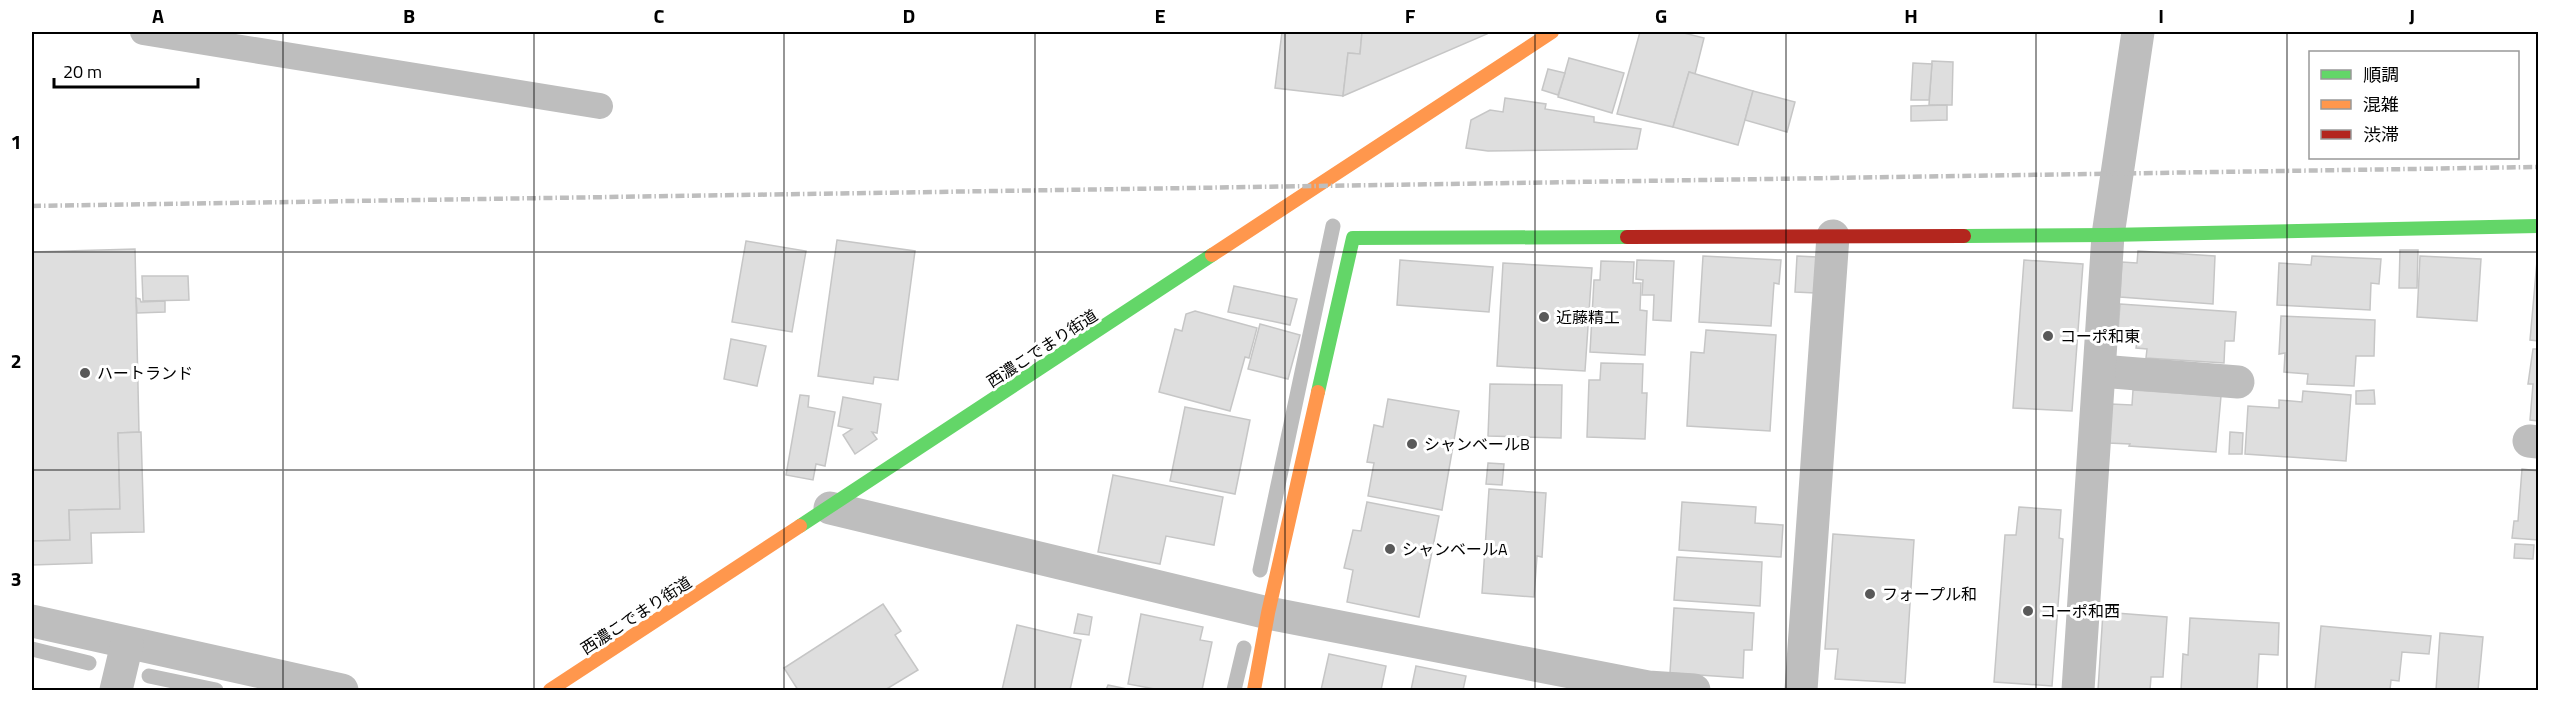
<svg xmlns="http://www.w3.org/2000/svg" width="2570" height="722" font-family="'Titillium Web','Noto Sans JP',sans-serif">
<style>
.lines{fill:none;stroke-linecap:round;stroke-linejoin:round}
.stream{stroke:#bdbdbd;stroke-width:15}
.building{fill:#dedede;stroke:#c6c6c6;stroke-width:1.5}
.lane{stroke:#bebebe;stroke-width:26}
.street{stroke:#bebebe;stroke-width:33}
.fast{stroke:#63d668;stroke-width:14}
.slow{stroke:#ff974d;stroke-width:14}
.jam{stroke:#b3261e;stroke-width:14}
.rail{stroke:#bebebe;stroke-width:4.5;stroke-dasharray:9 3 1.5 3;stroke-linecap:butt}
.grid{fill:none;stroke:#000;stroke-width:1.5;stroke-opacity:0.55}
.poi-dot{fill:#595959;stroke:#fff;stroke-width:2}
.labels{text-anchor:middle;stroke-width:6;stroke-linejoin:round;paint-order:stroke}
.poi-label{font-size:16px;fill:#000;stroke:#fff;text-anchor:start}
.street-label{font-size:16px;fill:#000;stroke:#fff}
.neatline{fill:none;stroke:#000;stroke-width:2}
.grid-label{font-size:20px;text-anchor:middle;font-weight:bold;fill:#000}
</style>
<rect width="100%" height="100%" fill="#fff"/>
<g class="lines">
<g class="stream">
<polyline points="1260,570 1333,226"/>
<polyline points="32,649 89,663"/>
<polyline points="149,676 216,690"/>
<polyline points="1234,690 1244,648"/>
</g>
</g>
<g class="building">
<polygon points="1282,32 1362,32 1360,54 1348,53 1343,96 1275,88"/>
<polygon points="1362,32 1486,32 1487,34 1343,96 1348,53 1360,54"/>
<polygon points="1640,32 1680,32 1704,38 1695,74 1689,72 1673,127 1617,114"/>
<polygon points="1569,58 1624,73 1612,113 1558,97"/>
<polygon points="1932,61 1953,62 1952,105 1929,105"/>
<polygon points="1913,63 1932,64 1929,100 1911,100"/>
<polygon points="1548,69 1565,73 1558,95 1542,90"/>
<polygon points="1689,72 1753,91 1738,145 1673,127"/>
<polygon points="1753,91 1795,102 1787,132 1745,120"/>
<polygon points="1505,98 1546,104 1545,109 1594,117 1594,122 1641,129 1637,149 1488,151 1466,148 1471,120 1490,110 1503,112"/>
<polygon points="1947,105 1947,120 1911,121 1911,106"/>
<polygon points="837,240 915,251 898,380 874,377 873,384 818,376"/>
<polygon points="746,241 806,251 792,332 732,322"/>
<polygon points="135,249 139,432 118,433 120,509 69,510 70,540 32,541 32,252"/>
<polygon points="2400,250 2418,250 2417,288 2399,288"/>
<polygon points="2138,251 2215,256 2213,304 2120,297 2122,262 2137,263"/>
<polygon points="1703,256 1781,260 1779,284 1774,283 1771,326 1699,322"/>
<polygon points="1797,256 1817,257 1815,293 1795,292"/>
<polygon points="2312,256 2381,259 2379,284 2371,283 2370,310 2277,305 2279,263 2311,265"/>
<polygon points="2420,256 2481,259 2477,321 2417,317"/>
<polygon points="1400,260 1493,267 1489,312 1397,305"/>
<polygon points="1637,260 1674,261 1671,321 1653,320 1654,295 1642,295 1643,280 1636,279"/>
<polygon points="2024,260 2083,264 2072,411 2013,408"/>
<polygon points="1601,261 1634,262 1633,283 1641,283 1640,310 1647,311 1645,355 1590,352 1594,280 1600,280"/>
<polygon points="2537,261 2538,261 2538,341 2530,340"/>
<polygon points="1503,263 1592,268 1585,371 1497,366"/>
<polygon points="142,276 188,276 189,300 143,301"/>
<polygon points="1234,286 1297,299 1290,325 1228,312"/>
<polygon points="136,298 140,299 141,302 165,301 165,312 137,313"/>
<polygon points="2120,304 2236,312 2234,341 2225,341 2224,363 2146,358 2147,349 2136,348 2138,333 2118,332"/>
<polygon points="1195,311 1257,328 1249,358 1245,357 1230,411 1159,392 1175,329 1182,331 1186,314"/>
<polygon points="2281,316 2375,320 2374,356 2356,356 2354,386 2307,384 2308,374 2284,372 2285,353 2279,354"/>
<polygon points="1260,324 1300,335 1288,379 1248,369"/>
<polygon points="1706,330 1776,335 1770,431 1687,426 1691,352 1704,353"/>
<polygon points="731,339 766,346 757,386 724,379"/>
<polygon points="2533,349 2538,349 2538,421 2530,420 2533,384 2528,384"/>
<polygon points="1601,363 1643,364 1642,393 1647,393 1645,439 1587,437 1589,380 1600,380"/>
<polygon points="1490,384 1562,385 1561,438 1488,436"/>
<polygon points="2133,390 2221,396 2216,452 2129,446 2130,444 2108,443 2111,404 2132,405"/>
<polygon points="2374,390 2375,404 2356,404 2356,391"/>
<polygon points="2303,391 2351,395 2346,461 2245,454 2248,406 2279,408 2279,400 2302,402"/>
<polygon points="800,395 809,396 808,407 835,412 825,466 816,464 813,480 786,475"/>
<polygon points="843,397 881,404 877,433 872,432 877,439 855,454 843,435 852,429 838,426"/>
<polygon points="1388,399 1459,411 1442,510 1368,496 1374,463 1367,462 1374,425 1383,427"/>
<polygon points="1185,407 1250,420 1235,494 1170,481"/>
<polygon points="141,432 144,532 91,533 92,563 32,565 32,541 70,540 69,510 120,509 118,433"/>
<polygon points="2230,432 2243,433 2242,454 2229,454"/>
<polygon points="1488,463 1504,464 1502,485 1486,484"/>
<polygon points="2522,469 2538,471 2538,540 2512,538 2514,521 2518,521"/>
<polygon points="1113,475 1223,497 1214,545 1166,536 1160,564 1098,552"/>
<polygon points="1489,489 1546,493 1542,557 1537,556 1534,597 1482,593"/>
<polygon points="1367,502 1439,516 1419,617 1347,602 1353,570 1344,568 1353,530 1361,531"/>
<polygon points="1682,502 1756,507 1755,523 1783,525 1781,557 1679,550"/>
<polygon points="2019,507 2061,510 2059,538 2063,539 2052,686 1994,682 2005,535 2016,535"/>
<polygon points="1833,534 1914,540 1905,683 1835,679 1838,649 1825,649"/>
<polygon points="2515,544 2534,545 2533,559 2514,558"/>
<polygon points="1677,557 1762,562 1760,606 1674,600"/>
<polygon points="883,604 901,631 895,635 918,670 885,690 798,690 784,668"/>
<polygon points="1674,608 1754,613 1752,650 1744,650 1743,678 1670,673"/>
<polygon points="2103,612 2167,617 2163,677 2151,677 2150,690 2098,690"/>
<polygon points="1078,614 1092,617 1089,635 1074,633"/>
<polygon points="1141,614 1203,627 1200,640 1212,642 1202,690 1160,690 1128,684"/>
<polygon points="2190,618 2279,623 2278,655 2259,654 2257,690 2181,690 2183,654 2188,655"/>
<polygon points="1017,625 1081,640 1070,690 1002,690"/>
<polygon points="2321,626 2431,636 2429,654 2402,652 2399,681 2391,680 2390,690 2315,690"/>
<polygon points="2440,633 2483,637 2478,690 2436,690"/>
<polygon points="1329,654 1386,666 1381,690 1321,690"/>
<polygon points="1416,666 1466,676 1463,690 1411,690"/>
<polygon points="1108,685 1132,690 1106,690"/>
</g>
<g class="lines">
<polyline class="lane" points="143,32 600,106"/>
<g class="street">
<polyline points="2100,371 2238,382"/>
<polyline points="2529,441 2538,442"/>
<polyline points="830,508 1268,613 1648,687 1694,690"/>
<polyline points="32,621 342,690"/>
<polyline points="116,690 127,644"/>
<polyline points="1801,690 1833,236"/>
<polyline points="2078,690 2108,235 2138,32"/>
</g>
<g class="fast">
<polyline points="1964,236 2108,235 2538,226"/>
<polyline points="1318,392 1353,238 1627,237"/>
<polyline points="800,526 1212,255"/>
</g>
<g class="slow">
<polyline points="1212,255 1552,32"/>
<polyline points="550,690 800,526"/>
<polyline points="1254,690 1268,613 1318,392"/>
</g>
<polyline class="jam" points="1627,237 1964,236"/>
<polyline class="rail" points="32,206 2538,167"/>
</g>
<path class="grid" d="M 283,32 L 283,690M 534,32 L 534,690M 784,32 L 784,690M 1035,32 L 1035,690M 1285,32 L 1285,690M 1535,32 L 1535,690M 1786,32 L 1786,690M 2036,32 L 2036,690M 2287,32 L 2287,690M 32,252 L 2538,252M 32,470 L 2538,470"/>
<g class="poi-dot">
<circle cx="1544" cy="317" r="6"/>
<circle cx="2048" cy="336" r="6"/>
<circle cx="85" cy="373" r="6"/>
<circle cx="1412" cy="444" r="6"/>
<circle cx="1390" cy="549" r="6"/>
<circle cx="1870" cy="594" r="6"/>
<circle cx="2028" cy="611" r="6"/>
</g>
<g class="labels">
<g class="poi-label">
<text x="1556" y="323">近藤精工</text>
<text x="2060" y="342">コーポ和東</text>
<text x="97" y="379">ハートランド</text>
<text x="1424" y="450">シャンベールB</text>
<text x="1402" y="555">シャンベールA</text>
<text x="1882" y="600">フォープル和</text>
<text x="2040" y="617">コーポ和西</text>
</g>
<g class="street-label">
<text transform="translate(1042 348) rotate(-33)" y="6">西濃こでまり街道</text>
<text transform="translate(636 615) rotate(-33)" y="6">西濃こでまり街道</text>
</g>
</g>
<rect width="2570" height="722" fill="none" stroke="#ffffff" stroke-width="66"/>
<rect x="2309" y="51" width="210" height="108" fill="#ffffff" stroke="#999999" stroke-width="1.5"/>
<rect x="2321" y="70" width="30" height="9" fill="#63d668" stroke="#999999" stroke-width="1.5"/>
<text x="2363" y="81" font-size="18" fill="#000000">順調</text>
<rect x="2321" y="100" width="30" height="9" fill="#ff974d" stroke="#999999" stroke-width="1.5"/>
<text x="2363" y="111" font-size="18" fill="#000000">混雑</text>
<rect x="2321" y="130" width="30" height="9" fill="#b3261e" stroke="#999999" stroke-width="1.5"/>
<text x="2363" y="141" font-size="18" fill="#000000">渋滞</text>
<path d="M54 78v9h144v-9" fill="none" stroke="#000000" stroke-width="3"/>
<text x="63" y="78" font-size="18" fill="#000000" stroke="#ffffff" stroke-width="4.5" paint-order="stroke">20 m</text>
<rect x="33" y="33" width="2504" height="656" class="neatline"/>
<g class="grid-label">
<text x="158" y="23">A</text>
<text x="409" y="23">B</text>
<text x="659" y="23">C</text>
<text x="909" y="23">D</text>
<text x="1160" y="23">E</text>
<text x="1410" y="23">F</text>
<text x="1661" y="23">G</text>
<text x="1911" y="23">H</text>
<text x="2161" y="23">I</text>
<text x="2412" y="23">J</text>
<text x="16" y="149">1</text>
<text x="16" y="368">2</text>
<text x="16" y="586">3</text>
</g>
</svg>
